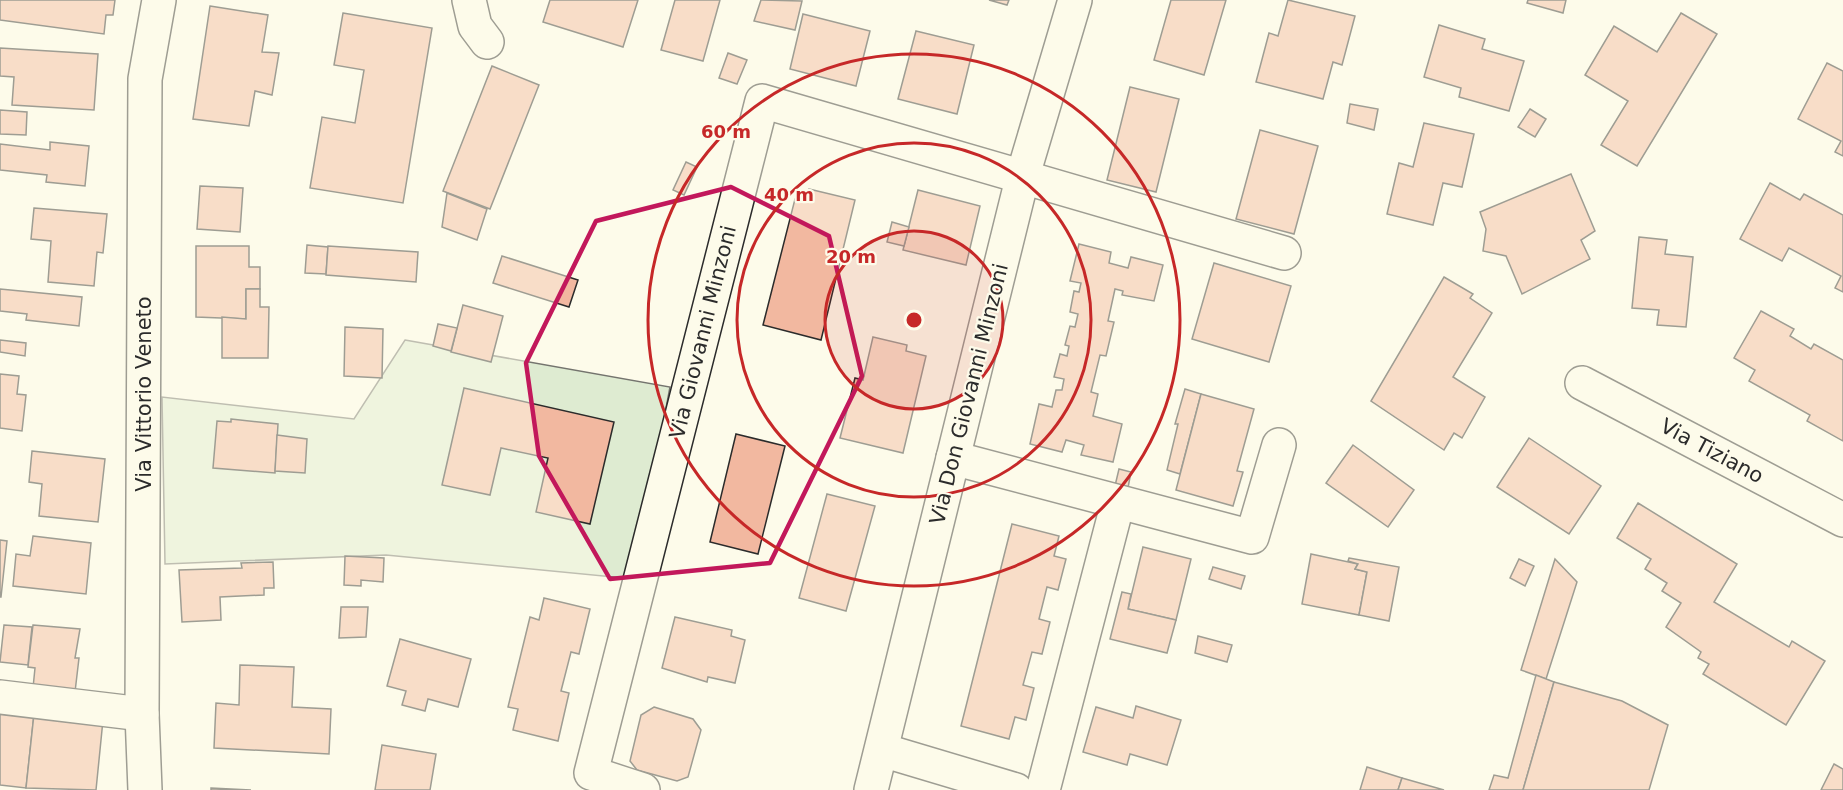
<svg xmlns="http://www.w3.org/2000/svg" width="1843" height="790" font-family="'DejaVu Sans',sans-serif">
<style>
.green{fill:#deebd1;stroke:#74746e;stroke-width:1.5}
.building{fill:#f2b8a0;stroke:#2b2b2b;stroke-width:1.5}
.lines{fill:none;stroke-linecap:round;stroke-linejoin:round}
.minor-casing{stroke:#2b2b2b;stroke-width:36}
.minor{stroke:#fdfbea;stroke-width:33}
.marked{fill:none;stroke:#c2185b;stroke-width:4.5;stroke-linejoin:round}
.ring{fill:none;stroke:#c62828;stroke-width:3}
.labels{text-anchor:middle;stroke-width:4.5;stroke-linejoin:round;paint-order:stroke}
.street-label{font-size:21px;fill:#2b2b2b;stroke:#fdfbea}
.centre{fill:#c62828;stroke:#fdfbea;stroke-width:3}
.ring-label{font-size:18px;text-anchor:middle;font-weight:bold;fill:#c62828;stroke:#fdfbea;stroke-width:4.5;stroke-linejoin:round;paint-order:stroke}
</style>
<rect width="100%" height="100%" fill="#fdfbea"/>
<polygon class="green" points="405,340 670,387 634,579 386,555 165,564 162,397 354,419"/>
<g class="building">
<polygon points="0,0 115,0 113,15 106,15 104,34 0,20"/>
<polygon points="550,0 638,0 623,47 543,22"/>
<polygon points="675,0 720,0 703,61 661,50"/>
<polygon points="761,0 802,1 795,30 754,21"/>
<polygon points="989,0 1009,0 1007,5"/>
<polygon points="1171,0 1226,0 1204,75 1154,60"/>
<polygon points="1288,0 1355,16 1342,65 1333,62 1323,99 1256,82 1269,33 1278,36"/>
<polygon points="1528,0 1566,0 1563,13 1527,3"/>
<polygon points="210,6 268,15 262,52 279,53 272,95 255,91 249,126 193,119"/>
<polygon points="343,13 432,28 403,203 310,188 322,117 355,123 364,70 334,65"/>
<polygon points="1681,13 1717,34 1637,166 1601,145 1628,101 1585,75 1614,26 1657,52"/>
<polygon points="803,14 870,31 856,86 790,69"/>
<polygon points="1439,25 1485,39 1482,49 1524,61 1509,111 1459,97 1461,88 1424,77"/>
<polygon points="916,31 974,45 957,114 898,99"/>
<polygon points="0,48 98,54 94,110 12,105 14,77 0,76"/>
<polygon points="728,53 747,60 737,84 719,78"/>
<polygon points="1827,63 1843,71 1843,156 1835,152 1841,141 1798,119"/>
<polygon points="492,66 539,85 490,209 443,191"/>
<polygon points="1130,87 1179,99 1156,192 1107,180"/>
<polygon points="1350,104 1378,109 1374,130 1347,123"/>
<polygon points="1530,109 1546,119 1535,137 1518,127"/>
<polygon points="0,110 27,112 26,135 0,134"/>
<polygon points="1424,123 1474,134 1462,187 1443,183 1433,225 1387,214 1399,163 1413,167"/>
<polygon points="1260,130 1318,146 1294,234 1236,219"/>
<polygon points="50,142 89,146 85,186 46,182 47,175 0,170 0,144 50,150"/>
<polygon points="686,162 697,167 684,195 673,190"/>
<polygon points="1571,174 1595,231 1581,240 1590,259 1522,294 1506,256 1483,251 1486,229 1480,212"/>
<polygon points="1770,183 1800,200 1804,194 1843,215 1843,292 1835,288 1841,276 1789,248 1782,261 1740,239"/>
<polygon points="200,186 243,188 240,232 197,229"/>
<polygon points="809,189 855,200 821,340 763,325 795,199 806,201"/>
<polygon points="918,190 980,206 966,265 903,250"/>
<polygon points="447,193 487,209 477,240 442,227"/>
<polygon points="34,208 107,214 103,253 97,252 94,286 48,282 51,241 31,239"/>
<polygon points="892,222 909,227 904,246 887,242"/>
<polygon points="1639,237 1667,240 1665,254 1693,257 1686,327 1657,325 1659,310 1632,308"/>
<polygon points="1079,244 1111,252 1109,263 1128,268 1131,257 1163,265 1154,301 1122,295 1123,291 1115,289 1108,321 1114,322 1106,356 1100,355 1091,392 1098,394 1093,416 1122,424 1113,462 1081,455 1084,445 1066,440 1062,452 1030,444 1039,404 1052,407 1056,390 1062,390 1064,379 1054,377 1060,354 1067,356 1069,346 1065,345 1070,326 1075,327 1078,314 1070,312 1074,291 1079,292 1081,283 1070,281"/>
<polygon points="307,245 328,247 326,274 305,273"/>
<polygon points="196,246 249,246 249,267 260,267 260,289 246,289 246,319 196,317"/>
<polygon points="328,246 418,252 416,282 326,275"/>
<polygon points="502,256 578,280 569,307 493,283"/>
<polygon points="1214,263 1291,286 1269,362 1192,339"/>
<polygon points="1444,277 1473,294 1470,298 1492,313 1453,377 1485,397 1462,438 1454,433 1444,450 1371,401"/>
<polygon points="0,289 82,297 79,326 26,320 27,314 0,311"/>
<polygon points="246,289 260,289 260,307 269,307 268,358 222,358 222,317 246,319"/>
<polygon points="463,305 503,316 491,362 451,352"/>
<polygon points="1761,311 1794,329 1790,336 1811,349 1814,344 1843,360 1843,441 1807,421 1810,415 1749,381 1755,370 1734,358"/>
<polygon points="438,324 457,328 451,351 433,346"/>
<polygon points="345,327 383,329 382,378 344,376"/>
<polygon points="873,337 907,345 906,351 926,356 903,453 840,438 855,378 863,380"/>
<polygon points="0,340 26,343 25,356 0,352"/>
<polygon points="0,374 19,376 17,394 26,395 22,431 0,428"/>
<polygon points="464,388 614,422 590,524 536,512 548,458 501,448 490,495 442,485"/>
<polygon points="1185,389 1201,394 1180,474 1167,470 1178,424 1175,424"/>
<polygon points="1201,394 1254,409 1237,471 1243,472 1233,506 1176,490"/>
<polygon points="231,419 278,424 275,473 213,468 217,421 231,422"/>
<polygon points="736,434 785,446 758,554 710,542"/>
<polygon points="277,435 307,439 305,473 275,471"/>
<polygon points="1529,438 1601,486 1569,534 1497,487"/>
<polygon points="1353,445 1414,490 1388,527 1326,483"/>
<polygon points="32,451 105,459 98,522 39,516 42,484 29,482"/>
<polygon points="1119,469 1131,472 1127,493 1114,490"/>
<polygon points="827,494 875,506 846,611 799,598"/>
<polygon points="1638,503 1737,564 1714,602 1789,647 1792,641 1825,661 1786,725 1703,674 1709,664 1698,658 1701,652 1666,627 1681,603 1662,591 1667,583 1645,569 1651,559 1617,538"/>
<polygon points="1012,524 1059,536 1054,556 1066,559 1058,590 1047,587 1039,619 1050,622 1042,654 1032,652 1023,685 1034,688 1026,720 1015,717 1009,739 961,726"/>
<polygon points="33,536 91,543 86,594 13,586 16,554 30,556"/>
<polygon points="0,540 7,541 1,597 0,597"/>
<polygon points="1143,547 1191,559 1176,620 1128,609"/>
<polygon points="1311,554 1358,564 1355,569 1367,572 1359,615 1302,604"/>
<polygon points="345,556 384,558 383,582 361,580 361,586 344,585"/>
<polygon points="1349,558 1399,567 1389,621 1359,615 1367,572 1355,569 1358,564 1348,561"/>
<polygon points="1519,559 1534,566 1525,586 1510,578"/>
<polygon points="1555,559 1577,582 1546,679 1521,670"/>
<polygon points="273,562 274,588 264,588 264,595 220,597 221,620 182,622 179,570 242,568 241,563"/>
<polygon points="1213,567 1245,576 1241,589 1209,579"/>
<polygon points="1122,592 1131,594 1128,609 1176,620 1167,653 1110,639"/>
<polygon points="544,598 590,609 579,654 571,652 561,691 569,693 558,741 513,730 518,709 508,707 530,617 539,620"/>
<polygon points="341,607 368,607 366,637 339,638"/>
<polygon points="675,617 732,630 731,636 745,640 735,683 708,677 707,682 662,668"/>
<polygon points="4,625 32,627 28,665 0,662"/>
<polygon points="33,625 80,629 75,658 79,658 75,692 33,688 35,668 28,667"/>
<polygon points="1198,636 1232,645 1227,662 1195,653"/>
<polygon points="400,639 471,659 458,707 428,699 425,711 402,705 406,691 387,686"/>
<polygon points="240,665 294,667 292,707 331,709 329,754 214,748 216,703 239,705"/>
<polygon points="1536,675 1554,682 1523,790 1489,790 1494,775 1508,778"/>
<polygon points="1554,682 1622,701 1668,725 1649,790 1523,790"/>
<polygon points="1136,706 1181,720 1167,765 1130,754 1127,765 1083,752 1096,707 1133,718"/>
<polygon points="654,707 693,719 701,730 688,777 677,781 637,770 630,761 641,715"/>
<polygon points="0,711 34,714 26,788 0,785"/>
<polygon points="34,714 103,720 96,790 26,788"/>
<polygon points="382,745 436,754 430,790 375,790"/>
<polygon points="1834,764 1843,769 1843,790 1821,790"/>
<polygon points="1367,767 1402,778 1398,790 1360,790"/>
<polygon points="1402,778 1444,790 1398,790"/>
<polygon points="211,788 251,790 211,790"/>
</g>
<g class="lines">
<defs>
<g id="minor">
<polyline points="469,0 475,26 487,42"/>
<polyline points="1582,383 1843,520"/>
<polyline points="953,458 1252,537 1279,445"/>
<polyline points="0,697 142,714"/>
<polyline points="882,750 1016,790"/>
<polyline points="145,790 142,714 145,79 159,0"/>
<polyline points="643,790 591,773 762,101 1284,253"/>
<polyline points="871,790 1023,175 1075,0"/>
<polyline points="1043,790 1118,502"/>
</g>
</defs>
<use href="#minor" class="minor-casing"/>
<use href="#minor" class="minor"/>
</g>
<path d="M0 0H1843V790H0ZM 731,187 L 829,236 L 862,376 L 770,563 L 610,579 L 539,456 L 526,363 L 596,221 Z" fill="#fdfbea" fill-opacity=".55" fill-rule="evenodd"/>
<path class="marked" d="M 731,187 L 829,236 L 862,376 L 770,563 L 610,579 L 539,456 L 526,363 L 596,221 Z"/>
<circle cx="914" cy="320" r="89" fill="#c62828" fill-opacity=".12"/>
<g class="ring">
<circle cx="914" cy="320" r="89"/>
<circle cx="914" cy="320" r="177"/>
<circle cx="914" cy="320" r="266"/>
</g>
<g class="labels">
<g class="street-label">
<text transform="translate(703 332) rotate(-76)" y="7">Via Giovanni Minzoni</text>
<text transform="translate(144 394) rotate(-90)" y="7">Via Vittorio Veneto</text>
<text transform="translate(969 394) rotate(-76)" y="7">Via Don Giovanni Minzoni</text>
<text transform="translate(1712 451) rotate(28)" y="7">Via Tiziano</text>
</g>
</g>
<circle cx="914" cy="320" r="9" class="centre"/>
<g class="ring-label">
<text x="726" y="138">60 m</text>
<text x="789" y="201">40 m</text>
<text x="851" y="263">20 m</text>
</g>
</svg>
